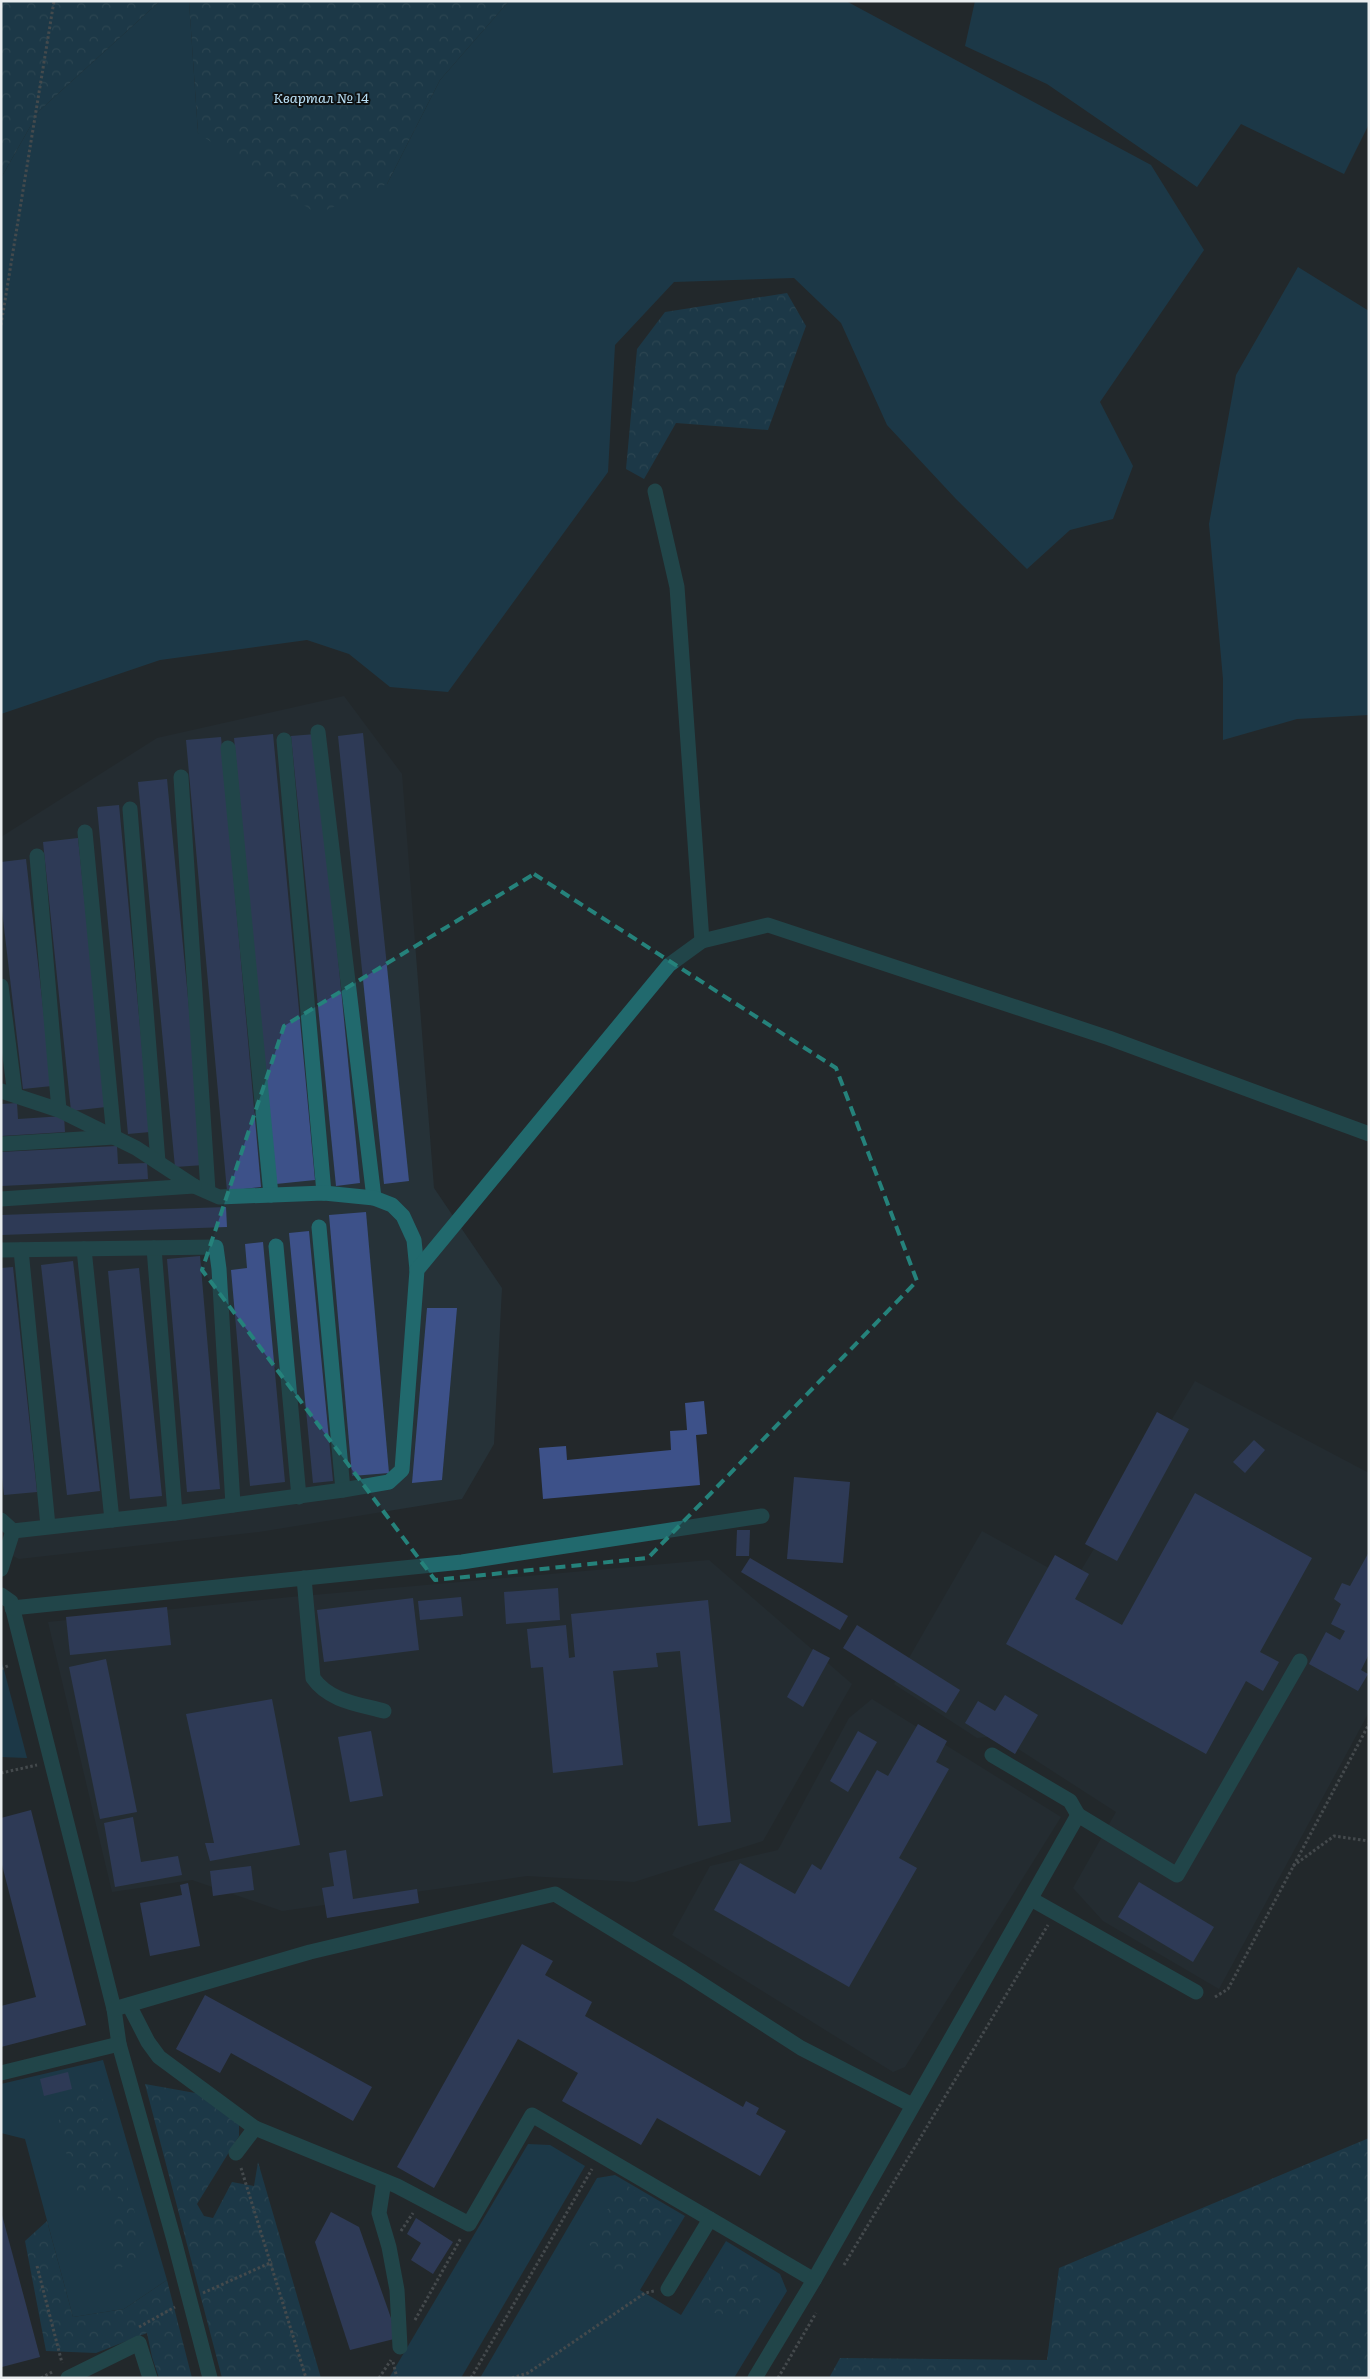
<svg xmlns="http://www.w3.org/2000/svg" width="1370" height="2379" font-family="Literata,serif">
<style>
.built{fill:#263238}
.green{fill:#154d68}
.forest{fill:url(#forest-crowns)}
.building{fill:#3d5189}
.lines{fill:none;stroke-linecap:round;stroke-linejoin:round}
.path{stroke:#6e7375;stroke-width:3;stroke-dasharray:2.5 2.5;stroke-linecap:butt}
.minor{stroke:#21696d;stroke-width:15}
.marked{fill:none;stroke:#25827b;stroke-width:4;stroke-dasharray:10 6;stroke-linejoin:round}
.labels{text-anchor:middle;stroke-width:4;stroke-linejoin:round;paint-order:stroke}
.park-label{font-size:14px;font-style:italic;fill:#bae0f6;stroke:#0e1112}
</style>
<defs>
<pattern id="forest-crowns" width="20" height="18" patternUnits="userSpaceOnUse" patternTransform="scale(1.25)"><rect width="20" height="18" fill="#154d68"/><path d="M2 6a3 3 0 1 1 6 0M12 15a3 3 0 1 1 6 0" fill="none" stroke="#37677e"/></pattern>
</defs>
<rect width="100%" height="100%" fill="#23282b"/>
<g class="built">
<polygon points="344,696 402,774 434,1188 502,1288 494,1444 462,1499 259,1532 19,1559 1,1550 1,837 157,738"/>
<polygon points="1195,1381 1369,1473 1369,1712 1219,1989 1103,1921 1073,1888 1116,1812 998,1736 977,1738 894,1684 982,1531 1074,1582"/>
<polygon points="709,1560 852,1684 763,1841 634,1882 527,1876 282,1911 192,1880 112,1892 48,1622 291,1597"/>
<polygon points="872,1699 1061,1817 905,2067 893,2072 672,1935 710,1866 778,1850 849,1718"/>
</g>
<g class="green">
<polygon points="160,1 189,1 198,133 387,184 440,80 509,1 846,1 1151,165 1204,250 1100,402 1133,466 1113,519 1070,530 1027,569 956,499 887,425 841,323 794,278 674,282 615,345 608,472 448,692 390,687 349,654 307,640 160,660 1,714 1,178 39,111"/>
<polygon points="975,1 1369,1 1369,124 1344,174 1241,124 1197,187 1047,84 965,46"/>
<polygon points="1298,267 1369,311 1369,715 1297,719 1223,740 1223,679 1209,524 1236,375"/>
<polygon points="1,1662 3,1666 27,1758 1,1757"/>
<polygon points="103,2060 167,2280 124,2309 73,2317 25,2139 1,2133 1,2084"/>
<polygon points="528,2144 550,2145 585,2166 461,2378 389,2378"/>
<polygon points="615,2175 685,2216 640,2290 681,2315 726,2241 780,2274 787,2291 734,2378 480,2378 597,2178"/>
</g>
<g class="forest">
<polygon points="1,1 160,1 39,111 1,178"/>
<polygon points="189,1 509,1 440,80 387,184 317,214 198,133"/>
<polygon points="787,293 806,326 768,430 676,423 644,479 626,469 637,349 665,312"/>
<polygon points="97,2081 146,2252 114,2272 111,2230 119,2192 78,2195 68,2157 55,2127 80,2083"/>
<polygon points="145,2084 201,2094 239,2121 239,2136 197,2204 204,2216 213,2218 232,2182 254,2186 258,2162 321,2378 222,2378"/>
<polygon points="1369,2138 1369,2378 829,2378 840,2358 1047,2360 1059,2268"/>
<polygon points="623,2183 675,2216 635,2272 614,2271 588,2243"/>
<polygon points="47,2221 73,2317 124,2309 167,2280 192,2378 159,2378 152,2357 147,2333 96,2353 46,2351 25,2241"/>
<polygon points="737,2258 763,2268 753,2282 764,2296 751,2317 734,2317 706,2311 697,2301 712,2272"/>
</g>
<g class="building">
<polygon points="363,733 409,1181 384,1184 338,736"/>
<polygon points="273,734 315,1180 276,1184 234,738"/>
<polygon points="316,734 360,1183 336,1186 291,736"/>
<polygon points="221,737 261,1187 227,1191 186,740"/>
<polygon points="167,779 204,1165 175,1167 138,782"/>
<polygon points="119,805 150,1132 128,1134 97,807"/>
<polygon points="78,838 106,1107 71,1111 43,842"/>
<polygon points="26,859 52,1086 23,1089 1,902 1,862"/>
<polygon points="17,1103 18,1119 64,1116 65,1132 1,1136 1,1104"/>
<polygon points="117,1146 118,1164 147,1163 148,1179 1,1186 1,1152"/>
<polygon points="226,1207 227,1227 1,1235 1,1215"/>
<polygon points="366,1212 389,1473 352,1476 329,1215"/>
<polygon points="309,1231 333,1481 313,1483 289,1233"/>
<polygon points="263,1242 285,1482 250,1486 231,1270 247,1268 245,1244"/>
<polygon points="200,1256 220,1489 187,1492 167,1259"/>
<polygon points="73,1261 100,1491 67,1495 41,1265"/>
<polygon points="13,1267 37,1492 4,1495 1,1469 1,1268"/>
<polygon points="139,1268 162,1496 130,1499 108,1271"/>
<polygon points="427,1308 457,1308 442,1480 412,1483"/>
<polygon points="704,1401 707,1434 696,1435 700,1485 543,1499 539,1448 566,1446 567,1460 671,1450 670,1431 687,1430 685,1403"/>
<polygon points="1157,1412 1189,1429 1117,1561 1085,1544"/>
<polygon points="1254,1440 1265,1450 1245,1473 1233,1462"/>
<polygon points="794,1477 850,1482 843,1563 787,1559"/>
<polygon points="1195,1493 1312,1558 1260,1652 1279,1662 1263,1691 1246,1681 1206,1754 1006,1644 1055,1555 1089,1574 1075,1599 1122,1625"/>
<polygon points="737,1530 750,1530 749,1556 736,1556"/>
<polygon points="1369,1552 1369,1654 1361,1670 1368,1674 1358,1691 1309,1664 1326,1632 1340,1640 1345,1631 1331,1624 1341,1604 1334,1599 1342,1583 1350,1586"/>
<polygon points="750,1558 848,1616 840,1630 741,1572"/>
<polygon points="558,1588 560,1620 506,1624 504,1592"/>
<polygon points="461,1597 463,1616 420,1620 418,1601"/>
<polygon points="413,1598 419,1650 324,1662 317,1610"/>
<polygon points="708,1600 731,1822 698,1826 680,1651 656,1653 658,1667 613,1671 623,1765 553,1773 543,1667 531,1668 527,1629 566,1625 569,1658 575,1657 571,1614"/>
<polygon points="167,1607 171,1645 70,1655 66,1617"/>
<polygon points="857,1625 960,1690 946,1713 843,1648"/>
<polygon points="813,1649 830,1658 803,1707 787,1697"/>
<polygon points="106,1659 137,1812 100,1819 69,1667"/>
<polygon points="1005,1695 1038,1715 1015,1754 965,1723 978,1701 995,1711"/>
<polygon points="272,1699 300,1845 210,1861 205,1843 214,1843 186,1714"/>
<polygon points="918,1724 947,1741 936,1762 949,1769 899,1858 917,1868 849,1987 714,1910 740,1863 795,1894 812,1864 821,1870 877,1770 888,1776"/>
<polygon points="371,1731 383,1796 350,1802 338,1737"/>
<polygon points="858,1731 877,1742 848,1792 830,1781"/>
<polygon points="31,1810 86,2025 1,2047 1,2006 36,1997 1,1861 1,1818"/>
<polygon points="133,1817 141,1862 178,1856 182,1875 115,1887 104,1823"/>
<polygon points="346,1850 353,1899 417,1889 419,1903 327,1918 322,1888 334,1886 329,1853"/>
<polygon points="251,1866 254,1890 213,1896 210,1871"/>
<polygon points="1139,1882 1214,1927 1193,1962 1118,1917"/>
<polygon points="188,1883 200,1946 150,1956 140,1903 182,1895 180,1885"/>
<polygon points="522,1944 553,1961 545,1975 592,2002 585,2016 743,2107 746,2101 759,2108 756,2114 786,2131 760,2176 657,2118 641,2145 562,2101 578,2073 518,2039 434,2188 397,2167"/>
<polygon points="205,1995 372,2087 353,2121 231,2053 220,2073 176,2049"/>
<polygon points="68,2072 72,2089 44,2096 40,2079"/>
<polygon points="331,2212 359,2227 398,2338 350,2350 315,2242"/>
<polygon points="2,2215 40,2357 2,2367 1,2215"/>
<polygon points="416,2218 453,2242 433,2274 411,2260 421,2243 407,2234"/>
</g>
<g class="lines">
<g class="path">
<polyline points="1,325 54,1"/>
<polyline points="1,1669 10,1665"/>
<polyline points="1,1773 37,1765"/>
<polyline points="1293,1866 1334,1836 1369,1841"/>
<polyline points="1215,1997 1228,1989 1369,1724"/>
<polyline points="241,2168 306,2378"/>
<polyline points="401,2231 413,2213"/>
<polyline points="844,2265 1048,1925"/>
<polyline points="37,2266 62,2363"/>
<polyline points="203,2293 272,2262"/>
<polyline points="415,2320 461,2238"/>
<polyline points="139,2327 175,2307"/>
<polyline points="393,2362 397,2378"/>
<polyline points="41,2378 54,2371"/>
<polyline points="379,2378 391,2360"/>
<polyline points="471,2378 592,2169"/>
<polyline points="512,2378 528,2373 645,2293 654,2291"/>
<polyline points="778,2378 816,2313"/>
</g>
<g class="minor">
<polyline points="655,491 677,587 702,941"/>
<polyline points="318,732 374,1198"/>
<polyline points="284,740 324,1193"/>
<polyline points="228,748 271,1195"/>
<polyline points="181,777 208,1191"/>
<polyline points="130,809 158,1162"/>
<polyline points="37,856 59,1110"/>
<polyline points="1,986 15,1095"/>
<polyline points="1,1091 59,1110 136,1148 194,1186 219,1197 324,1193 374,1198 392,1205 403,1216 414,1240 417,1270"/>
<polyline points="1,1144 114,1137 85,832"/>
<polyline points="1,1199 194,1186"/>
<polyline points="319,1227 343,1490"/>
<polyline points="276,1246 299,1497"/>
<polyline points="154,1248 175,1513"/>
<polyline points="84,1249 112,1520"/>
<polyline points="1,1250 216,1247 219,1269 233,1505"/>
<polyline points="21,1250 48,1526"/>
<polyline points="1,1520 13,1531"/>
<polyline points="1,1569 13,1531 175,1513 343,1490 389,1482 402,1470 417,1270 669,965 702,941 768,925 1109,1038 1369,1134"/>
<path d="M 304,1578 L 313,1678 C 329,1701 358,1704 384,1711"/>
<polyline points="1,1595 11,1602 114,2009 119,2044 174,2240 210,2378"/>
<polyline points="12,1608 462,1562 762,1516"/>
<polyline points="992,1755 1070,1801 1078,1815"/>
<polyline points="1031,1899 1196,1992"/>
<polyline points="129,2005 148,2042 159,2057 255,2128"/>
<polyline points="114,2009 310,1952 555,1894 683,1972 801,2048 912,2105"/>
<polyline points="1,2073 119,2044"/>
<polyline points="236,2153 255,2128 397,2186 469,2224 532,2115 710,2219"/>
<polyline points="384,2181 379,2213 389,2247 397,2290 400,2347"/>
<polyline points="668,2289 710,2219 814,2280"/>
<polyline points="68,2378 139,2343 150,2378"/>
<polyline points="755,2378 814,2280 1078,1815 1177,1875 1300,1661"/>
</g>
</g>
<path d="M0 0H1370V2379H0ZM 534,874 L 836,1068 L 917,1281 L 648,1558 L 435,1580 L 202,1270 L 284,1026 Z" fill="#23282b" fill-opacity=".55" fill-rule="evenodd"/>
<path class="marked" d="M 534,874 L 836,1068 L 917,1281 L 648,1558 L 435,1580 L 202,1270 L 284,1026 Z"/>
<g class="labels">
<g class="park-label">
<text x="321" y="103">Квартал № 14</text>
</g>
</g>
<rect width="1370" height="2379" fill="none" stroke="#e9edef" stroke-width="5"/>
</svg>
